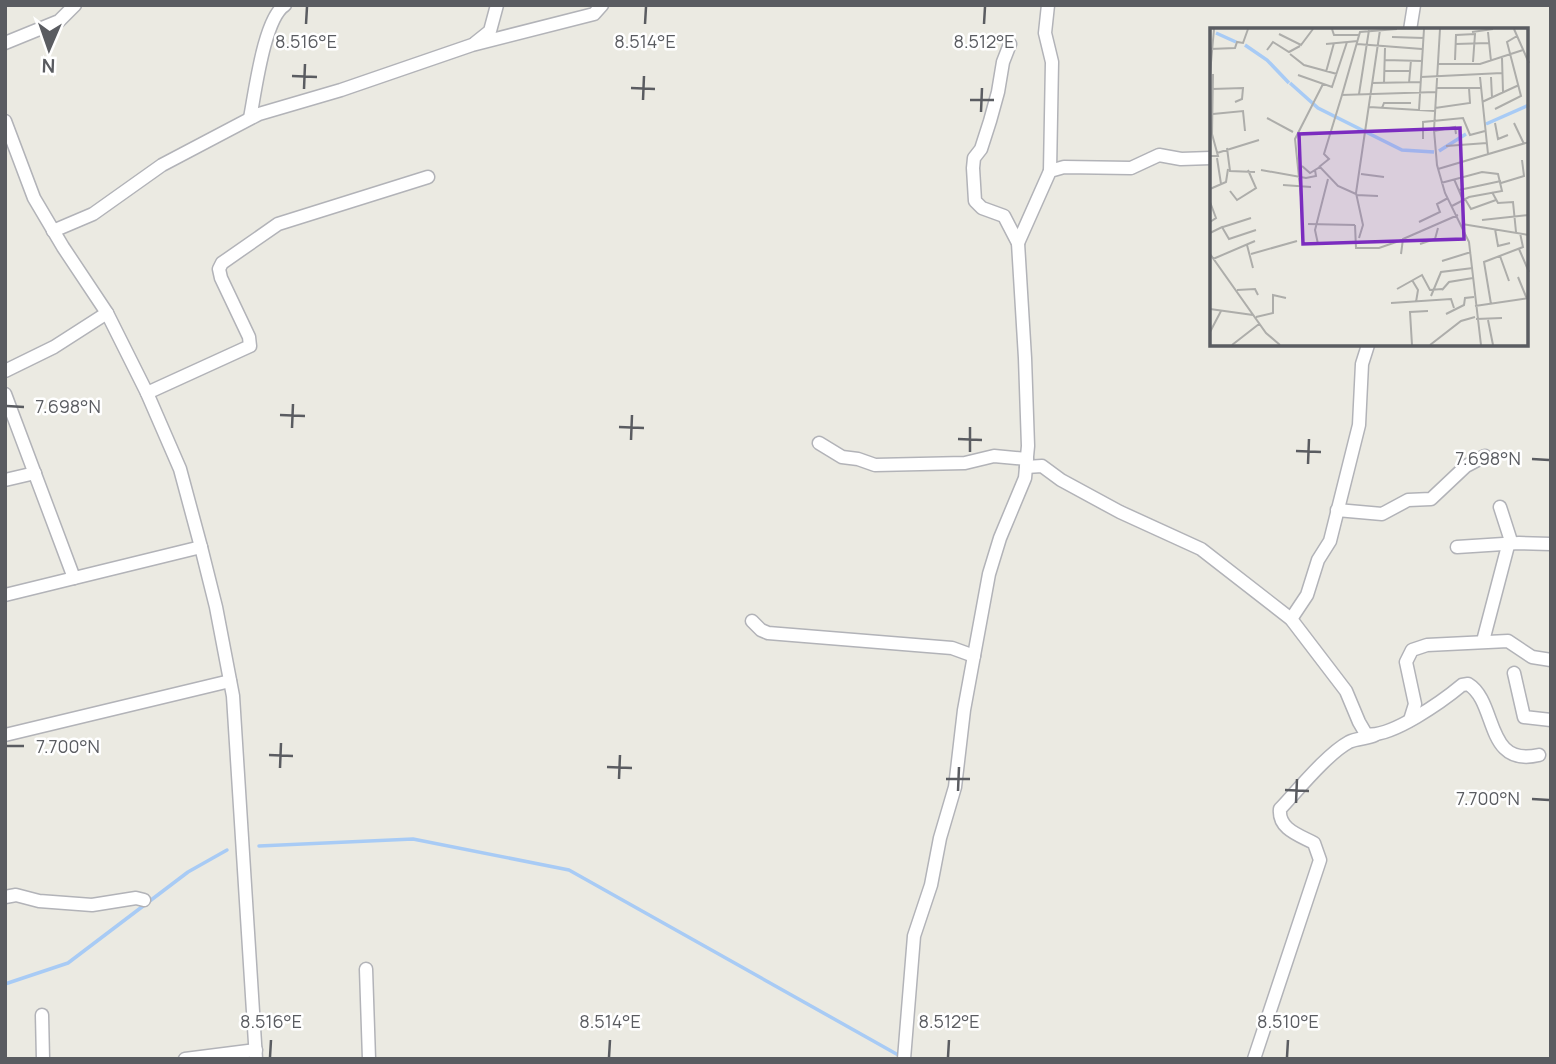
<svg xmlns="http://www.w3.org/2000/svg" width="1556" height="1064" font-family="Manrope,sans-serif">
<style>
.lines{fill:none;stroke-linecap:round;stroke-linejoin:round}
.stream{stroke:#a8cbf5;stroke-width:3.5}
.minor-casing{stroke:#b2b3b8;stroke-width:15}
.minor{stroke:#fff;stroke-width:12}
.ticks{fill:none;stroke:#5a5c61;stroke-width:2.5}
.inset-river{fill:none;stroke:#a8cbf5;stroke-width:3.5}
.inset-road{fill:none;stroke:#adadaa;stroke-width:2}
.view{fill:#7b2cbf;fill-opacity:0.15;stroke:#7b2cbf;stroke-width:3.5}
.inset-edge{fill:none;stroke:#5a5c61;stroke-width:3.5}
.ticks-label{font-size:18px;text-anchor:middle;fill:#5a5c61;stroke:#fff;stroke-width:5;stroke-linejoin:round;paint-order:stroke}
</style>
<rect width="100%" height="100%" fill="#ebeae2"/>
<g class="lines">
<g class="stream">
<polyline points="259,846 413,839 569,870 900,1056"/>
<polyline points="5,984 68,963 188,872 227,850"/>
</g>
<defs>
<g id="minor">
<polyline points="1048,5 1045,33 1052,62 1050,171"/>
<polyline points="1410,30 1414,5"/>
<polyline points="5,43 59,21 75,5"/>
<polyline points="475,43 490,31 497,5"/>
<path d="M 250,118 C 255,93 264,18 285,5"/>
<polyline points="5,121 34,198 63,247 107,313 147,393 180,469 201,547 216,607 233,696 256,1059"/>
<polyline points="53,231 93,214 162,165 259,114 341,90 472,45 594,14 602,5"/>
<polyline points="1018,243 1050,171 1064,167 1131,168 1159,155 1181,159 1211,158"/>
<polyline points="5,371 54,347 107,313"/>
<polyline points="147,393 250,346 249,337 221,278 219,269 222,263 278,224 428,177"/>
<polyline points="5,394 74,578"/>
<polyline points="819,443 842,457 858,459 875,465 965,463 994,456 1027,459"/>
<path d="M 1026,467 L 1042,466 L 1061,480 L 1120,512 L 1201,549 L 1291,619 L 1346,691 L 1359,722 L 1366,734 C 1390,739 1444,700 1462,685 L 1468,684 C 1498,702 1484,768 1539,755"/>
<polyline points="5,480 35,473"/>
<polyline points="1337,510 1382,514 1408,500 1431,499 1466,466 1485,456"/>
<polyline points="1457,547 1519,543 1551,544"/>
<polyline points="5,595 201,547"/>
<polyline points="1291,619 1307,595 1318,560 1330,541 1359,425 1362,364 1368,345"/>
<polyline points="752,621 761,630 768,633 952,648 974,656"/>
<polyline points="1483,641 1510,538 1500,507"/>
<polyline points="1514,673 1524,717 1551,720"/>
<polyline points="1410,720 1415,704 1406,662 1412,650 1427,645 1508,641 1532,657 1551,660"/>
<polyline points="5,735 230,681"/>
<polyline points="5,897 16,895 39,901 92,905 136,898 144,900"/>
<polyline points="366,969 369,1059"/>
<polyline points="42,1015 43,1059"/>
<polyline points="185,1059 256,1050"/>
<polyline points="904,1059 914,936 931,885 940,838 955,787 964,710 989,574 1000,538 1025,478 1028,446 1025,358 1018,243 1004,216 982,208 975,201 973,168 974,158 981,149 990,121 998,92 1003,62 1010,44"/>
<path d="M 1254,1059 L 1320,860 L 1314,843 C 1299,835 1278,829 1280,809 C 1298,790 1327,754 1349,742 C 1357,738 1367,739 1375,735"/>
</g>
</defs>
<use href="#minor" class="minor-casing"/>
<use href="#minor" class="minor"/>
</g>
<path class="ticks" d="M 306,24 L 307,7M 645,24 L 646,7M 984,24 L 985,7M 292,76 L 317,77M 631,88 L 655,89M 304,89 L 305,64M 643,100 L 644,76M 970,100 L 994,100M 981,112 L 982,88M 7,406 L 24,407M 280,415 L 305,416M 619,427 L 644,428M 292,428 L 293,404M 958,439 L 982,440M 631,440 L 632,415M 1296,451 L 1321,452M 970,452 L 970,427M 1532,459 L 1549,460M 1308,464 L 1309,439M 7,746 L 24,746M 269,755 L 293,756M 607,767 L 632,768M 280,768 L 281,743M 619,779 L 620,755M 946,779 L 970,779M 1285,790 L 1309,791M 958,791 L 959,767M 1532,799 L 1549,800M 1296,803 L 1297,779M 270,1057 L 271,1040M 609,1057 L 610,1040M 948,1057 L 949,1040M 1287,1057 L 1288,1040"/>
<g transform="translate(1210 28)">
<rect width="318" height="318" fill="#ebeae2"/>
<path class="inset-river" d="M 6,5 L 26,14M 35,17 L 57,32 L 79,55M 80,55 L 108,80 L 192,122 L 224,124M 276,96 L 319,77M 229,123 L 256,106"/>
<path class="inset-road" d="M 122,1 L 124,7 L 149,7M 187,1 L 150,4 L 132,67 L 226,64M 230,1 L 224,102 L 227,137 L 235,165 L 259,214 L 271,317M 304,1 L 319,35M 262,4 L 283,1M 278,4 L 281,33M 69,6 L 91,17 L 103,1M 182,9 L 214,10M 116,16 L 148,13M 147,16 L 212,21M 246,16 L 279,15M 0,21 L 25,20 L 27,14 L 33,15 L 38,1M 57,22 L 63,14 L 79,24 L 90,18M 80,26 L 94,37 L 127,46M 292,30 L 293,64M 175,32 L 212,33M 245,32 L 246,7 L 265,6 L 263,34M 228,36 L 270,36 L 313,22M 174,43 L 200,43M 116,44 L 124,15M 0,46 L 4,1M 88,47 L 122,59 L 137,14M 211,49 L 292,45M 270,49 L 278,126M 281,49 L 282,70M 162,55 L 211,54M 174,55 L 175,20M 199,55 L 201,32M 227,60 L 271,60M 2,61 L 33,60 L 32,71 L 25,74M 149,66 L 159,2M 272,74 L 309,57M 159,79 L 225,83M 172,80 L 174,75 L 201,75M 225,80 L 260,75 L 259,60M 285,81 L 311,68 L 297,14 L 307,8M 209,82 L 214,1M 3,86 L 33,83 L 35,103M 57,90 L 83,104M 285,95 L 288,111 L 298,107M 304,95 L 314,116M 224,103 L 245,99 L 246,106M 213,111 L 213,94 L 253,90 L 260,107 L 275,103M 236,118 L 277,115M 17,120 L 20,143 L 45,144M 7,125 L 49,112M 0,128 L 8,128 L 2,106 L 3,46M 7,130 L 11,156M 92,138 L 100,145 L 110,139 L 128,158 L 146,166M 109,139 L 119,131 L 114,126 L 132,67M 228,141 L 319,114M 51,142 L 96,150 L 106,148 L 105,142M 151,146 L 174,149M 244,151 L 253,172M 231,155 L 272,144 L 288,146 L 292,163 L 259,169 L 242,178M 291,155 L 314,148 L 312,132M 73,157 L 101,159M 0,161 L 16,154 L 18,141M 249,162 L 291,153M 20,163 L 27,172 L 46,160 L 38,142M 282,164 L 288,175 L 303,174 L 306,204M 146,167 L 168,168M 91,169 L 85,111 L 113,56M 255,171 L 261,181 L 286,172M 0,174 L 6,190 L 0,194M 272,192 L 319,187M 209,194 L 230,184 L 227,176 L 238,170M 98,196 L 145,197M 252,196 L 319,207M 145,197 L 146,220 L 169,220 L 192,212M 13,199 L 41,190M 285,201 L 288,218 L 300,215M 0,205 L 12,199 L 19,211 L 46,202M 149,210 L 153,197 L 146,165 L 170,2M 108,216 L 105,202 L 118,151M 210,216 L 225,211 L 228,200M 37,217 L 43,240M 309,221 L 319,244M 0,226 L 56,305 L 70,317M 41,226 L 87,213M 191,226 L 193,211 L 248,187M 290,228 L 299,253M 3,231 L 45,213M 232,233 L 261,224M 308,249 L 317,271M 202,252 L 208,262 L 206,274M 187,261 L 212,247 L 220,262 L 232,261M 27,262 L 45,261 L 48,267M 232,262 L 239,254 L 263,250M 221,268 L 231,244 L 263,240M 181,275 L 241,271 L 244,280M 281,276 L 274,234 L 313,219 L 310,205M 265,278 L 319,270M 0,281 L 43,287M 236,286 L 254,277 L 255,270 L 264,269M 46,289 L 63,285 L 63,267 L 76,270M 266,291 L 292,290M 278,292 L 283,317M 0,304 L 11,283M 22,317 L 49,296M 202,317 L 200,284 L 218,283M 220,317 L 251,293 L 265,289"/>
<path class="view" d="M 250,100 L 254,211 L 93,216 L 89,106 Z"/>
<rect width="318" height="318" class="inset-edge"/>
</g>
<g class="ticks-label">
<text x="306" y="48">8.516°E</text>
<text x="645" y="48">8.514°E</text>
<text x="984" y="48">8.512°E</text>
<text x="68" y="413">7.698°N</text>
<text x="1488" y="465">7.698°N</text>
<text x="68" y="753">7.700°N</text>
<text x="1488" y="805">7.700°N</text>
<text x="271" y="1028">8.516°E</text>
<text x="610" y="1028">8.514°E</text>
<text x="949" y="1028">8.512°E</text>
<text x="1288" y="1028">8.510°E</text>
</g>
<rect width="1556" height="1064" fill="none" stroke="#5a5c61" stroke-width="14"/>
<g transform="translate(49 49) rotate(182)" stroke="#ffffff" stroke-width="5" paint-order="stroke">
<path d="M0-5L12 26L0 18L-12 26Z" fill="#5a5c61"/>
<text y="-10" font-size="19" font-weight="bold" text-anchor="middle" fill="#5a5c61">N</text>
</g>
</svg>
